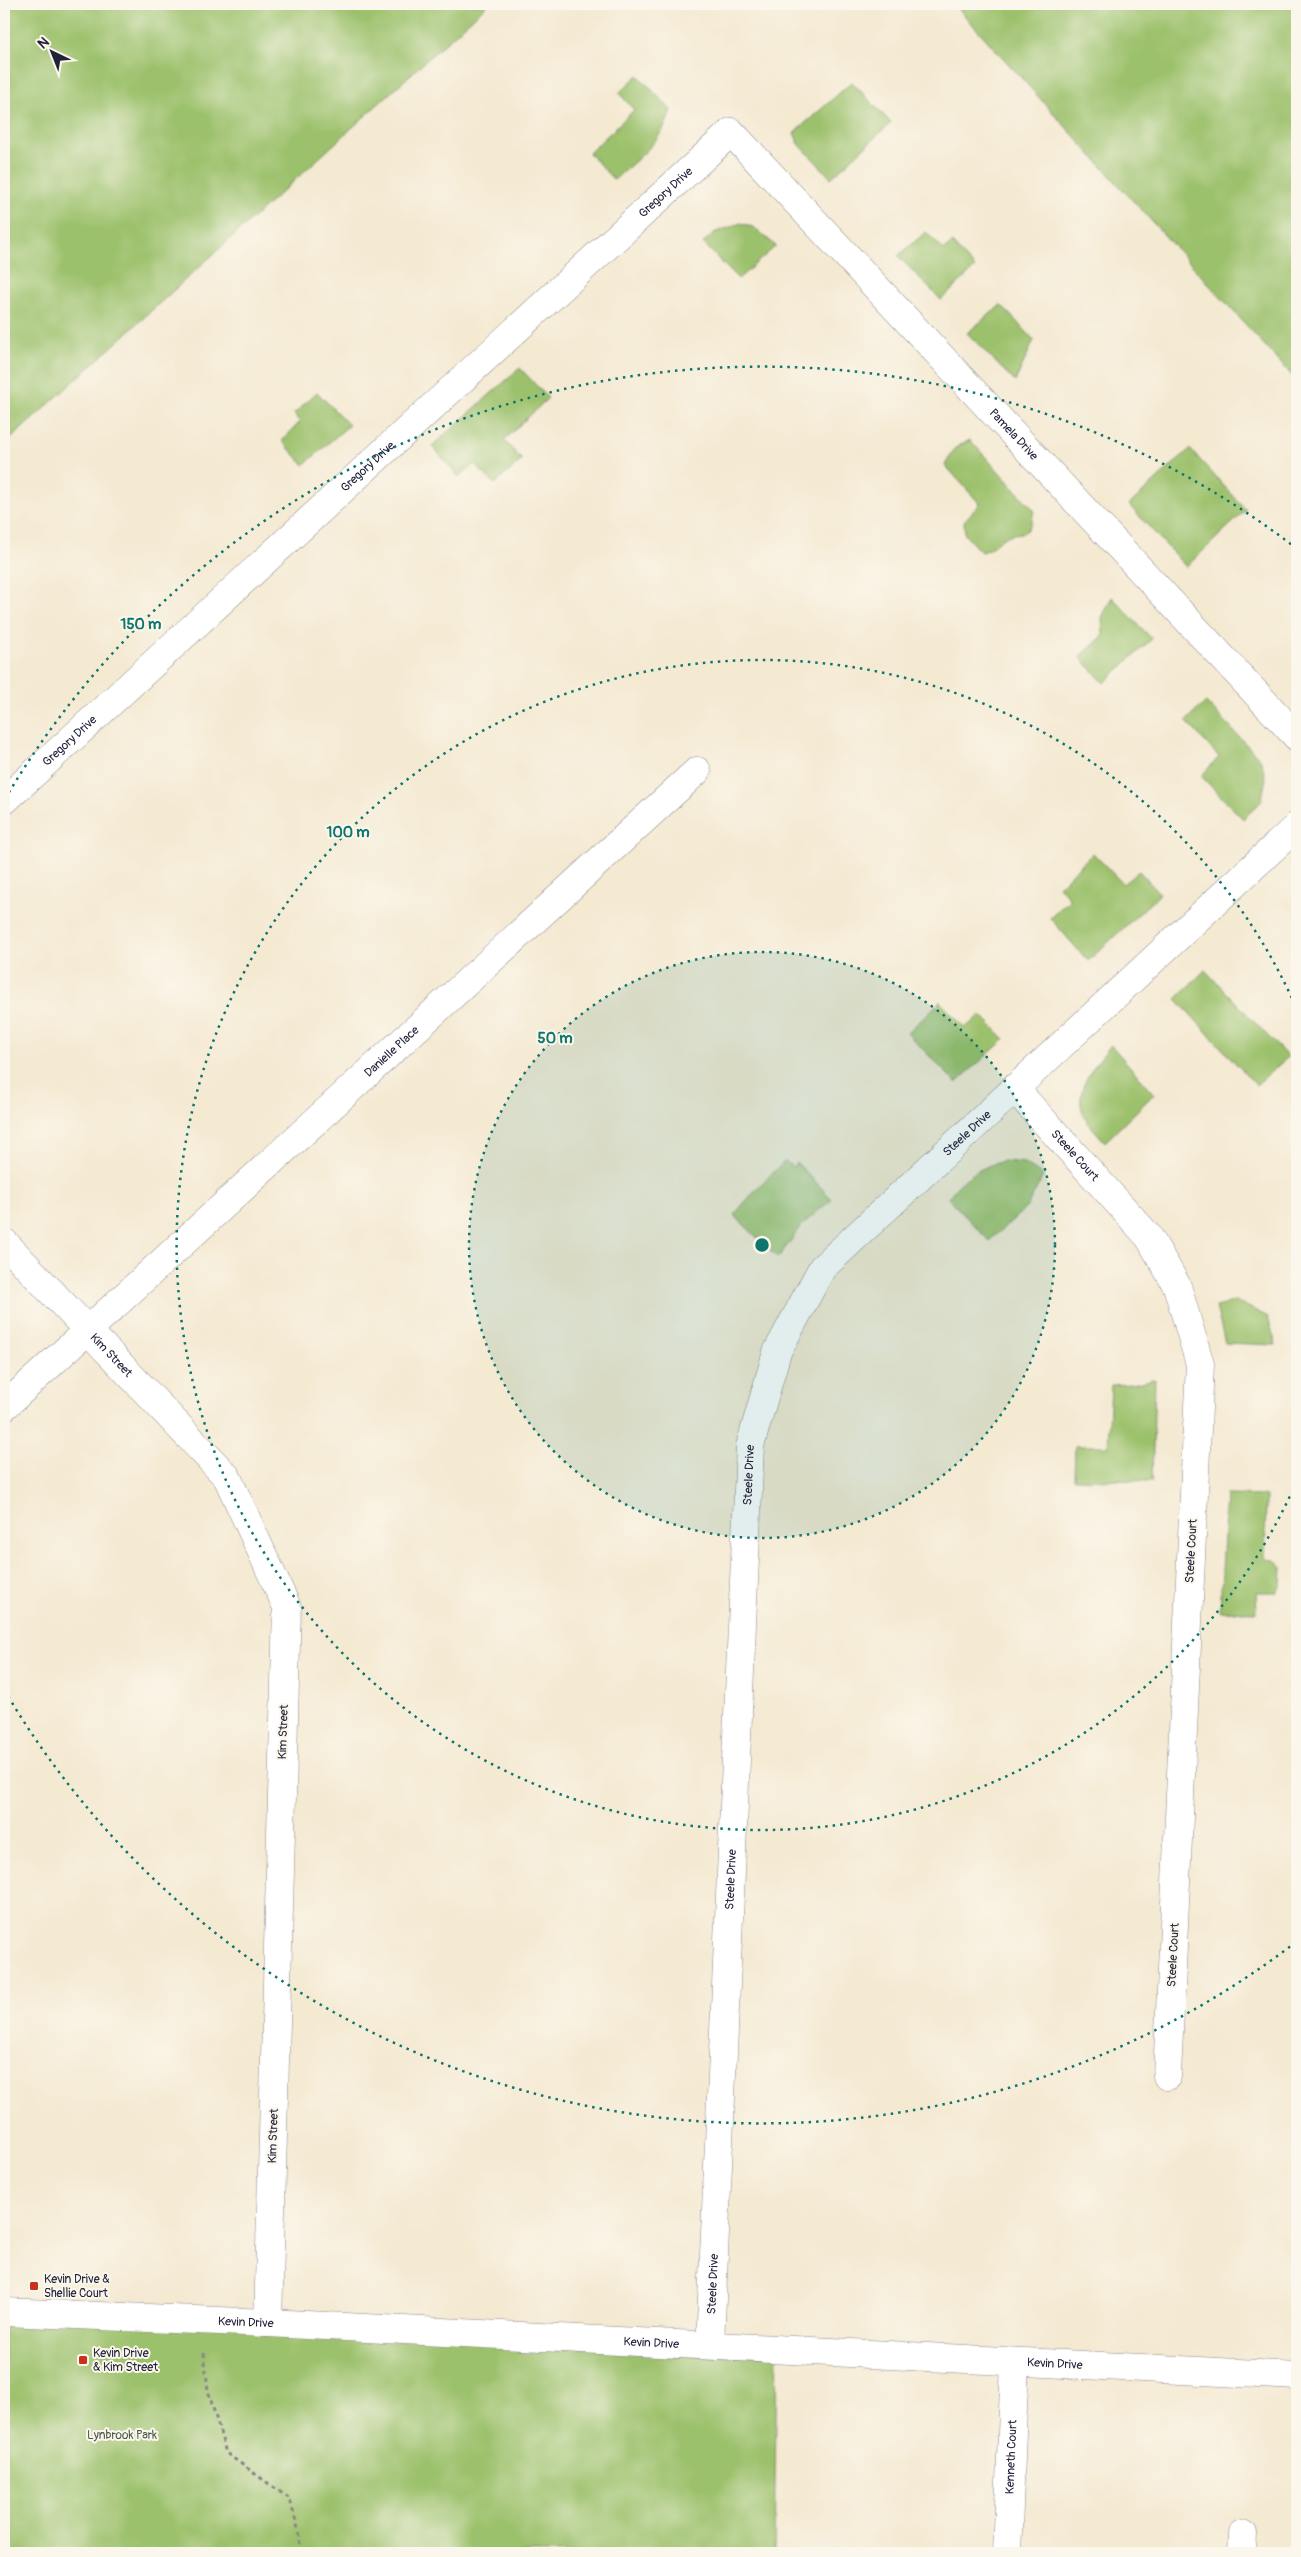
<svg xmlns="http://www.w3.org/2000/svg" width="1301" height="2557" font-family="Pangolin,sans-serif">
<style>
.green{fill:#9cc16c;stroke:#5f7254}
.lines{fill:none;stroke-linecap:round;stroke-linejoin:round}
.minor-casing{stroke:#8b8686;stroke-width:29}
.path{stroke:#8b8686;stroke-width:3;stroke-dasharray:4 4;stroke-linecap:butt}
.minor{stroke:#fff;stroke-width:28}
.ring{fill:none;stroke:#0f766e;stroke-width:2.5;stroke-dasharray:2.5 5}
.poi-dot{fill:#c8321e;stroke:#fbf7ec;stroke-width:2}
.labels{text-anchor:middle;stroke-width:4;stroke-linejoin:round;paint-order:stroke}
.street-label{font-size:12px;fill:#22223b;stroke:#fbf7ec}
.poi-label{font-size:12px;fill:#22223b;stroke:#fbf7ec;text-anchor:start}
.park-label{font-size:12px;fill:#4d5a4c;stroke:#fbf7ec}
.centre{fill:#0f766e;stroke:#fbf7ec;stroke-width:2.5}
.ring-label{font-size:15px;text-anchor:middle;font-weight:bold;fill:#0f766e;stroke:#fbf7ec;stroke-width:4;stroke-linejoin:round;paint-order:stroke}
</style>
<rect width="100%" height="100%" fill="#fbf7ec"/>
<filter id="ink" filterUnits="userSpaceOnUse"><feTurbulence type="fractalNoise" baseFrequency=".02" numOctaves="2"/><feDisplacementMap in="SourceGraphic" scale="10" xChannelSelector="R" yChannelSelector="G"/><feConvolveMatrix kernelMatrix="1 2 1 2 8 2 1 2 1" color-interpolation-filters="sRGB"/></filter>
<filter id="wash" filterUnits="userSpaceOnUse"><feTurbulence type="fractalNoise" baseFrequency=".0096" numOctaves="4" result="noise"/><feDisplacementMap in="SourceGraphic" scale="20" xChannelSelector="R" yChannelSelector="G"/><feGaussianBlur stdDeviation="1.12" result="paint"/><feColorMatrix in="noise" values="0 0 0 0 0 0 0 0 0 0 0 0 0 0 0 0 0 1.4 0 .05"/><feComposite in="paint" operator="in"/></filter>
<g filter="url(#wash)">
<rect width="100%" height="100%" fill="#f4e9d1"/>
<g class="green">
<polygon points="4,4 488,4 4,445"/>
<polygon points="954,4 1297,4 1297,381"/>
<path d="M 638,75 L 671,110 C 663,141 637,159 614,180 L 589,153 L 634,110 L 619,93 Z"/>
<polygon points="852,82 891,123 831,178 799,144 794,133"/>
<polygon points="741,223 755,228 776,246 738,279 703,243 714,233"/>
<polygon points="926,232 944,250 952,243 975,268 941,300 898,256"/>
<polygon points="1001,305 1034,340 1015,382 967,333"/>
<polygon points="520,368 548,398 504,440 522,460 495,484 474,464 459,477 432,446"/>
<polygon points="317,392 349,425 304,465 282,441 300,422 294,414"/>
<path d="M 970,440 L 1034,510 C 1028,545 1021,526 1002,539 C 994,544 991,550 981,552 L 965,535 L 964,521 L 980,504 L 945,465 L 955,448 Z"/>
<polygon points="1190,449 1246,510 1186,567 1129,505"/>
<polygon points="1112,597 1152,639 1104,683 1080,657 1103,636 1102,617"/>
<polygon points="1206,702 1261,760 1266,779 1261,802 1243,819 1201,776 1219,757 1186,721"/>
<polygon points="1093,853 1123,884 1139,871 1160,894 1088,961 1050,918 1070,899 1059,886"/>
<polygon points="1205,970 1288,1057 1256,1085 1176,999"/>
<polygon points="940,1002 965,1028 981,1015 1005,1039 956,1083 907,1033"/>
<path d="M 1111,1045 L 1154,1094 L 1105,1142 C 1099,1135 1090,1126 1085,1118 C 1071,1090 1095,1065 1111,1045 Z"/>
<polygon points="785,1161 792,1167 797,1163 832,1199 803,1224 778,1258 734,1215 758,1187"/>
<path d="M 1004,1161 L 1024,1163 L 1043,1176 L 1027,1207 L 989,1241 L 948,1198 C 961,1178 982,1166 1004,1161 Z"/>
<polygon points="1236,1301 1268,1317 1276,1345 1225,1343 1216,1307"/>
<polygon points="1155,1379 1152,1481 1074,1479 1075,1446 1108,1446 1111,1385 1132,1384"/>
<polygon points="1226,1495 1266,1496 1265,1559 1275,1560 1282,1568 1281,1584 1277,1592 1256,1592 1257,1612 1220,1611"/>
<polygon points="4,2312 777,2348 774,2553 4,2553"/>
</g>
</g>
<g filter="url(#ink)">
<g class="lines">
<defs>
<g id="minor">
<path id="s1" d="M 4,801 L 731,132 L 1297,737"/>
<path id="s2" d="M 1014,1088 L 1149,1237 L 1177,1286 L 1200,1364 L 1167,2076"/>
<path id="s3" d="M 4,1242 L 227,1477 L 287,1607 L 268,2323"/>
<path id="s4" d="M 4,1407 L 697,771"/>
<path id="s5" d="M 4,2312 L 268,2323 L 1297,2376"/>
<path id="s6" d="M 710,2345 L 750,1446 L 777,1352 L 822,1268 L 1297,826"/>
<path id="s7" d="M 1007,2553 L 1015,2362"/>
<polyline points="1242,2553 1243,2534"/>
</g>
</defs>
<use href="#minor" class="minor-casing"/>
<polyline class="path" points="204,2353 208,2390 226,2453 290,2499 300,2536 299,2553"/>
<use href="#minor" class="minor"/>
</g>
</g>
<circle cx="762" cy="1245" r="293" fill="#0f766e" fill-opacity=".12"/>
<g class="ring">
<circle cx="762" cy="1245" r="293"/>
<path d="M1296 1483A585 585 0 1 1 1296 1007"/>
<path d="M1296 1942A878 878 0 0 1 5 1691M5 799A878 878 0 0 1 1296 548"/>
</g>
<g class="poi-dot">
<rect x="29" y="2281" width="10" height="10" rx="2.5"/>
<rect x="78" y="2355" width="10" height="10" rx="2.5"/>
</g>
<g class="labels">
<g class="street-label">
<text dy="4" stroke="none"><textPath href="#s1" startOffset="899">Gregory Drive</textPath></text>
<text dy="4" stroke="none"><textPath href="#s1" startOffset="1402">Pamela Drive</textPath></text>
<text dy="4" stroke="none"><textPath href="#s1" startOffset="494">Gregory Drive</textPath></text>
<text dy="4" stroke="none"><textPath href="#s1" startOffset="89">Gregory Drive</textPath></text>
<text dy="4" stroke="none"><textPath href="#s4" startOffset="526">Danielle Place</textPath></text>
<text dy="4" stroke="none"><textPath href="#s6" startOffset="1291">Steele Drive</textPath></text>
<text dy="4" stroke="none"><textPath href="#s2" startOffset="91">Steele Court</textPath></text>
<text dy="4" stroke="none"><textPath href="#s3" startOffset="156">Kim Street</textPath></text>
<text dy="4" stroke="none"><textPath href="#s6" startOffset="871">Steele Drive</textPath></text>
<text transform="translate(1191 1551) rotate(-87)" y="4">Steele Court</text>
<text transform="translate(283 1732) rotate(-88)" y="4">Kim Street</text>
<text dy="4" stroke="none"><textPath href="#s6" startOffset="466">Steele Drive</textPath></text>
<text transform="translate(1173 1955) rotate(-87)" y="4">Steele Court</text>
<text transform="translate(273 2136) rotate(-88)" y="4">Kim Street</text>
<text dy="4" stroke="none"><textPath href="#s6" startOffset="61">Steele Drive</textPath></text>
<text dy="4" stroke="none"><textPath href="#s5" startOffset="242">Kevin Drive</textPath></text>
<text dy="4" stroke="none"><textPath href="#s5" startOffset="648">Kevin Drive</textPath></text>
<text dy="4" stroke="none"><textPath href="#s5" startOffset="1052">Kevin Drive</textPath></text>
<text dy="4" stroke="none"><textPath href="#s7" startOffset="96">Kenneth Court</textPath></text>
</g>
<g class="poi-label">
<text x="44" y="2283">Kevin Drive &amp;<tspan x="44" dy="14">Shellie Court</tspan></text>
<text x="93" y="2357">Kevin Drive<tspan x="93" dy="14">&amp; Kim Street</tspan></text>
</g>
<g class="park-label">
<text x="122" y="2439">Lynbrook Park</text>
</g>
</g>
<circle cx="762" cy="1245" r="8" class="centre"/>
<g class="ring-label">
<text x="141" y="629">150 m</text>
<text x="348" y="837">100 m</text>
<text x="555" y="1043">50 m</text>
</g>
<rect width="1301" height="2557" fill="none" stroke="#fbf7ec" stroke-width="20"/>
<g transform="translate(52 52) rotate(317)" stroke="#fbf7ec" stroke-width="4" paint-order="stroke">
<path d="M0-4L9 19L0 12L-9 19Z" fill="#22223b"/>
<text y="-8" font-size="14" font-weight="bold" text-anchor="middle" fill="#22223b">N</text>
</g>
</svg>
